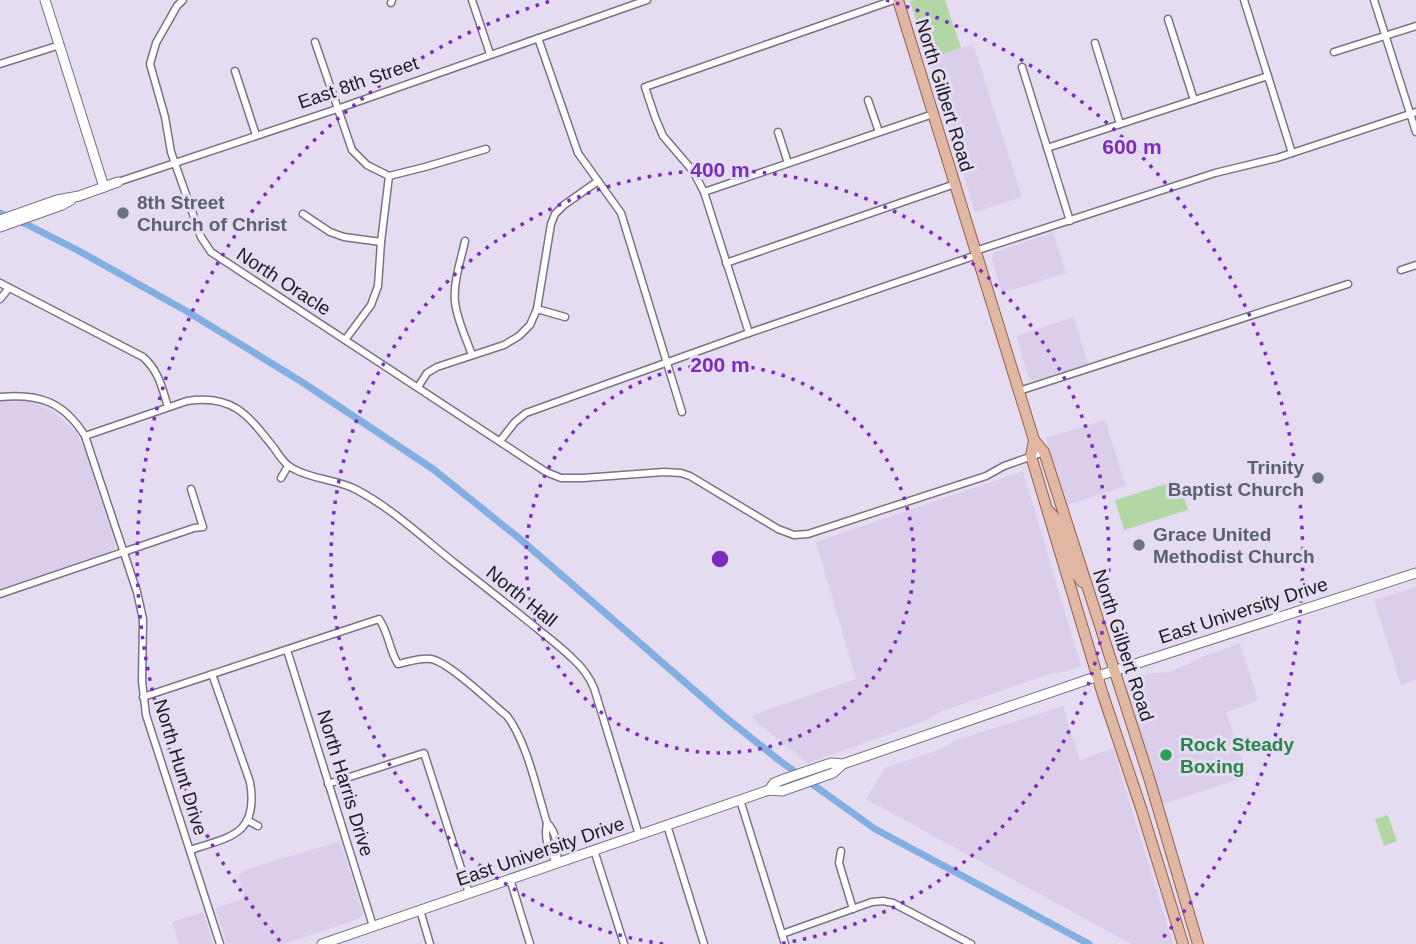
<svg xmlns="http://www.w3.org/2000/svg" width="1416" height="944" font-family="Arial,sans-serif">
<style>
.built{fill:#dbceea}
.green{fill:#b2d7a5}
.lines{fill:none;stroke-linecap:round;stroke-linejoin:round}
.canal{stroke:#83aedf;stroke-width:7}
.street-casing{stroke:#7b7285;stroke-width:9}
.secondary-casing{stroke:#7b7285;stroke-width:11}
.primary-casing{stroke:#8f614d;stroke-width:12}
.street{stroke:#fff;stroke-width:6}
.secondary{stroke:#fff;stroke-width:9}
.primary{stroke:#e0b7a2;stroke-width:10}
.ring{fill:none;stroke:#7b2cbf;stroke-width:3.5;stroke-dasharray:3.5 7}
.worship-dot{fill:#6b7280;stroke:#e5dcf1;stroke-width:2.5}
.leisure-dot{fill:#2e9e5b;stroke:#e5dcf1;stroke-width:2.5}
.labels{text-anchor:middle;stroke-width:6;stroke-linejoin:round;paint-order:stroke}
.street-label{font-size:19px;fill:#1d1a21;stroke:#e5dcf1}
.worship-label{font-size:19px;font-weight:bold;fill:#5b616d;stroke:#e5dcf1;text-anchor:start}
.leisure-label{font-size:19px;font-weight:bold;fill:#27864d;stroke:#e5dcf1;text-anchor:start}
.centre{fill:#7b2cbf;stroke:#e5dcf1;stroke-width:3.5}
.ring-label{font-size:21px;text-anchor:middle;font-weight:bold;fill:#7b2cbf;stroke:#e5dcf1;stroke-width:6;stroke-linejoin:round;paint-order:stroke}
</style>
<rect width="100%" height="100%" fill="#e5dcf1"/>
<g class="built">
<polygon points="973,44 1022,197 975,212 928,59"/>
<polygon points="1053,232 1066,273 1002,293 992,260 993,253"/>
<polygon points="1074,317 1088,364 1033,381 1029,378 1016,336"/>
<polygon points="21,401 32,402 52,411 76,432 85,451 116,547 112,551 0,589 0,402"/>
<polygon points="1105,420 1126,486 1067,505 1046,438"/>
<polygon points="1023,471 1081,666 1068,671 1050,674 942,711 928,720 808,763 755,721 753,715 856,679 816,542"/>
<polygon points="1416,587 1416,680 1401,685 1374,600"/>
<polygon points="1240,643 1258,701 1226,712 1248,776 1163,804 1126,690 1127,684 1130,680 1153,673 1168,672 1189,664 1202,657"/>
<polygon points="1063,706 1080,760 1113,748 1173,944 1131,944 866,799 885,768 939,750 957,740"/>
<polygon points="340,841 363,914 360,918 285,944 227,944 215,908 242,899 244,892 239,877 242,871"/>
<polygon points="203,912 213,944 179,944 172,922"/>
</g>
<g class="green">
<polygon points="916,0 945,0 961,48 928,59 910,1"/>
<polygon points="1179,480 1188,510 1124,530 1115,500"/>
<polygon points="1388,815 1397,841 1384,846 1375,819"/>
</g>
<g class="lines">
<polyline class="canal" points="0,213 26,224 79,251 188,312 302,382 433,469 520,539 725,717 780,761 875,829 1089,944"/>
<defs>
<g id="street">
<polyline points="183,0 177,6 156,43 150,64 165,117 171,152 201,237 211,252 546,472 561,478 583,478 664,472 681,473 690,476 778,529 794,535 808,534 986,476 1004,466 1044,452"/>
<polyline points="472,0 490,54"/>
<polyline points="1244,0 1292,153"/>
<polyline points="1374,0 1416,132"/>
<polyline points="391,3 392,0"/>
<polyline points="1168,19 1194,100"/>
<polyline points="538,38 578,153 621,213 682,412"/>
<polyline points="315,42 352,150 367,165 389,176 425,167 486,149"/>
<polyline points="1095,43 1120,124"/>
<polyline points="1334,52 1416,26"/>
<polyline points="0,64 60,45"/>
<polyline points="1022,67 1070,221"/>
<polyline points="235,71 256,135"/>
<polyline points="868,100 879,132"/>
<polyline points="778,132 788,163"/>
<polyline points="1047,148 1268,76"/>
<polyline points="118,182 337,109 647,0"/>
<polyline points="704,192 933,114"/>
<polyline points="303,214 330,232 344,237 381,242"/>
<path d="M 465,241 C 461,260 453,282 455,302 C 457,320 466,338 472,355"/>
<polyline points="975,251 1215,173 1277,158 1416,112"/>
<polyline points="726,263 955,184"/>
<polyline points="1401,270 1416,265"/>
<path d="M 0,283 L 143,357 C 159,371 162,388 168,407"/>
<polyline points="0,299 9,288"/>
<polyline points="537,309 565,317"/>
<polyline points="749,333 704,192 693,171 663,136 655,117 645,87 894,0"/>
<polyline points="345,340 371,305 378,286 381,242 389,176"/>
<polyline points="418,387 427,373 437,367 504,345 519,336 530,325 537,309 551,224 555,214 564,205 598,181"/>
<polyline points="1019,391 1348,284"/>
<path d="M 0,397 C 39,393 64,402 85,436 L 137,592 L 143,619 L 142,681 L 146,715 L 220,944"/>
<path d="M 85,436 L 187,401 C 233,394 248,415 274,448 C 279,455 284,464 292,468 C 312,480 337,479 357,490 C 393,509 424,539 456,564 C 484,586 512,608 539,630 C 550,639 562,648 572,658 C 581,666 589,676 594,688 L 639,835"/>
<polyline points="500,441 515,422 526,413 749,333 977,255"/>
<polyline points="281,478 288,466"/>
<polyline points="0,594 194,528 203,527 191,489"/>
<polyline points="287,650 373,926"/>
<path d="M 143,697 L 379,619 C 389,633 389,650 398,664 C 409,662 420,657 431,659 C 449,662 491,703 507,716 C 527,742 537,791 547,823 C 558,833 558,850 557,863"/>
<polyline points="328,784 424,753 469,893"/>
<polyline points="740,800 785,944"/>
<polyline points="247,820 258,826"/>
<path d="M 547,823 C 544,838 548,851 557,863"/>
<polyline points="667,825 704,944"/>
<path d="M 190,850 C 231,837 259,834 250,782 L 212,674"/>
<polyline points="594,850 624,944"/>
<polyline points="841,851 839,863 853,909"/>
<polyline points="510,879 530,944"/>
<polyline points="420,910 430,944"/>
<polyline points="782,934 872,902 883,901 893,903 971,944"/>
</g>
<g id="secondary">
<polyline points="45,0 104,187"/>
<polyline points="0,220 57,200 79,196 118,182"/>
<polyline points="0,227 62,205 71,200"/>
<polyline points="769,790 774,783 787,778 831,763 843,764"/>
<polyline points="322,944 769,790 782,791 833,773 843,764 1098,676 1416,573"/>
</g>
<g id="primary">
<polyline points="898,0 1034,440 1044,452 1150,781 1198,944"/>
<polyline points="1034,440 1031,456 1103,695 1141,808 1183,944"/>
<polyline points="1050,512 1057,520 1067,544 1069,546 1074,546"/>
<polyline points="1060,551 1068,554 1076,574 1082,582"/>
</g>
</defs>
<use href="#street" class="street-casing"/>
<use href="#secondary" class="secondary-casing"/>
<use href="#primary" class="primary-casing"/>
<use href="#street" class="street"/>
<use href="#secondary" class="secondary"/>
<use href="#primary" class="primary"/>
</g>
<g class="ring">
<circle cx="720" cy="559" r="194"/>
<path d="M663 944A389 389 0 1 1 777 944"/>
<path d="M280 941A583 583 0 0 1 554 0M886 0A583 583 0 0 1 1160 941"/>
</g>
<g class="worship-dot">
<circle cx="123" cy="213" r="7"/>
<circle cx="1318" cy="478" r="7"/>
<circle cx="1139" cy="545" r="7"/>
</g>
<circle class="leisure-dot" cx="1166" cy="755" r="7"/>
<g class="labels">
<g class="street-label">
<text transform="translate(358 82) rotate(-19)" y="7">East 8th Street</text>
<text transform="translate(945 95) rotate(73)" y="7">North Gilbert Road</text>
<text transform="translate(284 281) rotate(33)" y="7">North Oracle</text>
<text transform="translate(522 596) rotate(39)" y="7">North Hall</text>
<text transform="translate(1243 610) rotate(-18)" y="7">East University Drive</text>
<text transform="translate(1124 645) rotate(72)" y="7">North Gilbert Road</text>
<text transform="translate(181 767) rotate(73)" y="7">North Hunt Drive</text>
<text transform="translate(346 783) rotate(73)" y="7">North Harris Drive</text>
<text transform="translate(540 851) rotate(-19)" y="7">East University Drive</text>
</g>
<g class="worship-label">
<text x="137" y="209">8th Street<tspan x="137" dy="22">Church of Christ</tspan></text>
<text x="1304" y="474" text-anchor="end">Trinity<tspan x="1304" dy="22">Baptist Church</tspan></text>
<text x="1153" y="541">Grace United<tspan x="1153" dy="22">Methodist Church</tspan></text>
</g>
<g class="leisure-label">
<text x="1180" y="751">Rock Steady<tspan x="1180" dy="22">Boxing</tspan></text>
</g>
</g>
<circle cx="720" cy="559" r="10" class="centre"/>
<g class="ring-label">
<text x="1132" y="154">600 m</text>
<text x="720" y="177">400 m</text>
<text x="720" y="372">200 m</text>
</g>
</svg>
